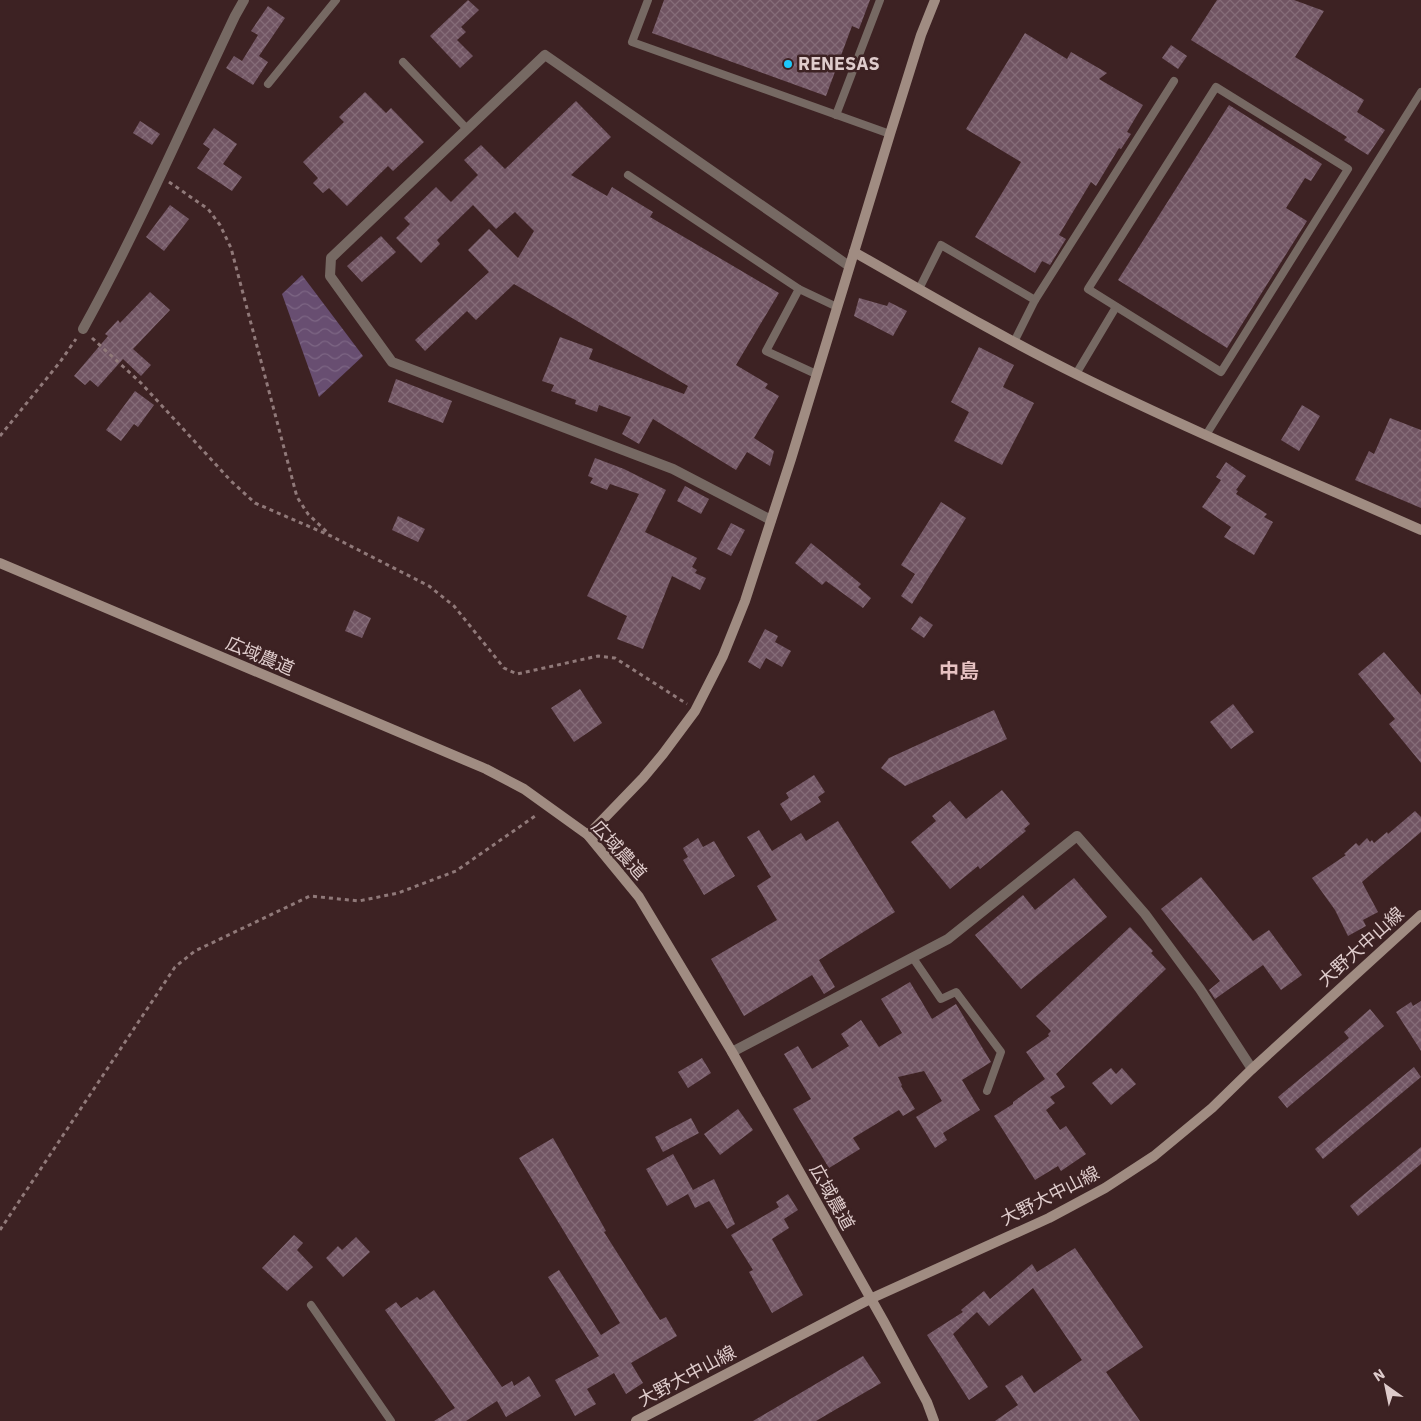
<svg xmlns="http://www.w3.org/2000/svg" width="1421" height="1421" font-family="'IBM Plex Sans','Noto Sans JP',sans-serif">
<style>
.water{fill:url(#water-waves)}
.building{fill:url(#building-cross-hatch)}
.lines{fill:none;stroke-linecap:round;stroke-linejoin:round}
.path{stroke:#907979;stroke-width:3;stroke-dasharray:4 4;stroke-linecap:butt}
.lane{stroke:#766963;stroke-width:8}
.street{stroke:#766963;stroke-width:10}
.secondary{stroke:#a08c82;stroke-width:10}
.poi-dot{fill:#1dc9fc;stroke:#3d2223;stroke-width:2}
.labels{text-anchor:middle;stroke-width:5;stroke-linejoin:round;paint-order:stroke}
.poi-label{font-size:18px;font-weight:bold;fill:#dfcccc;stroke:#3d2223;text-anchor:start}
.street-label{font-size:18px;fill:#dfcccc;stroke:#3d2223}
.quarter-label{font-size:20px;font-weight:bold;fill:#e7c2c2;stroke:#3d2223}
</style>
<defs>
<pattern id="water-waves" width="16" height="10" patternUnits="userSpaceOnUse" patternTransform="scale(1.25)"><rect width="16" height="10" fill="#684e71"/><path d="M0 5q4-4 8 0t8 0" fill="none" stroke="#7d6684"/></pattern>
<pattern id="building-cross-hatch" width="8" height="8" patternUnits="userSpaceOnUse" patternTransform="scale(1.25)"><rect width="8" height="8" fill="#715563"/><path d="M0 0l8 8M0 8l8-8" fill="none" stroke="#856c78"/></pattern>
</defs>
<rect width="100%" height="100%" fill="#3d2223"/>
<polygon class="water" points="302,275 363,356 319,397 282,294"/>
<g class="building">
<polygon points="468,0 479,10 461,27 466,32 457,40 473,56 460,68 430,36"/>
<polygon points="664,0 870,0 859,29 852,26 826,96 652,33"/>
<polygon points="1217,0 1294,0 1324,11 1295,57 1364,100 1357,112 1385,130 1368,155 1344,140 1347,137 1191,40"/>
<polygon points="268,6 285,18 259,56 268,62 253,85 226,68 234,56 242,61 258,35 251,31"/>
<polygon points="1025,33 1067,59 1071,52 1107,73 1099,79 1143,105 1127,132 1131,134 1121,149 1119,148 1096,186 1091,182 1059,235 1066,239 1050,265 1042,261 1035,273 975,237 1021,162 966,129"/>
<polygon points="1171,45 1187,56 1178,69 1162,58"/>
<polygon points="365,92 386,113 391,108 424,142 393,171 388,166 347,206 329,188 323,193 313,183 318,178 303,162 344,122 339,117"/>
<polygon points="576,101 611,137 571,175 607,196 612,187 653,212 650,217 779,293 736,365 768,384 765,388 779,396 754,438 774,451 770,466 747,452 736,470 653,419 639,444 622,434 631,417 599,405 597,412 575,404 576,400 551,391 554,385 542,381 560,337 593,349 589,359 684,394 688,386 514,284 476,320 467,311 425,351 415,340 489,272 468,250 489,229 518,258 534,231 515,212 496,229 473,205 437,240 440,244 421,263 396,238 410,224 404,218 436,187 451,202 478,175 464,160 481,145 505,169"/>
<polygon points="1229,105 1322,164 1311,181 1305,178 1286,208 1307,221 1227,348 1118,280"/>
<polygon points="140,121 160,134 152,145 133,133"/>
<polygon points="214,128 237,144 223,164 242,177 232,191 197,168 210,149 203,144"/>
<polygon points="170,205 189,219 164,251 146,237"/>
<polygon points="381,236 396,252 362,282 347,266"/>
<polygon points="150,292 170,310 133,349 151,365 141,376 123,359 98,387 90,380 85,385 74,376 108,336 105,334 118,320 120,323"/>
<polygon points="859,298 887,306 889,302 907,311 893,336 854,316"/>
<polygon points="979,347 1014,365 1003,387 1034,403 1002,465 954,441 969,412 951,402"/>
<polygon points="396,379 452,401 443,423 388,402"/>
<polygon points="135,391 154,405 138,427 134,424 121,441 106,430"/>
<polygon points="1302,405 1320,416 1299,451 1281,440"/>
<polygon points="1390,418 1421,430 1421,508 1355,480 1369,451 1374,454"/>
<polygon points="595,458 624,469 666,490 645,532 697,558 692,567 697,570 695,573 706,578 700,590 672,576 643,649 617,639 627,616 587,596 639,494 610,484 607,490 590,483 593,478 588,476"/>
<polygon points="1226,462 1246,476 1236,490 1238,491 1236,494 1267,514 1264,517 1273,522 1254,555 1224,537 1231,527 1202,507 1221,480 1216,477"/>
<polygon points="685,486 709,499 701,514 677,501"/>
<polygon points="941,502 966,518 912,604 901,596 915,574 901,565"/>
<polygon points="398,516 425,529 418,542 392,530"/>
<polygon points="731,523 745,530 731,556 717,549"/>
<polygon points="811,543 861,584 858,587 871,598 863,608 826,581 822,585 795,563"/>
<polygon points="354,610 371,618 362,638 345,631"/>
<polygon points="920,616 933,625 924,638 911,629"/>
<polygon points="765,629 778,636 775,642 791,651 782,667 766,658 760,669 748,662"/>
<polygon points="1384,652 1421,695 1421,763 1389,724 1395,719 1358,674"/>
<polygon points="580,689 602,723 574,742 551,708"/>
<polygon points="1233,704 1254,732 1231,749 1210,722"/>
<polygon points="994,710 1007,739 905,786 881,768 889,758"/>
<polygon points="814,775 825,792 818,797 821,802 791,821 780,804 789,798 786,793"/>
<polygon points="1002,790 1030,824 1024,829 1026,831 980,869 978,866 950,889 911,842 936,821 932,816 950,801 966,819"/>
<polygon points="1415,811 1421,817 1421,832 1362,882 1378,912 1363,920 1366,926 1348,936 1335,910 1312,878 1346,855 1344,854 1356,843 1359,846 1367,838 1370,842 1372,840 1374,843 1387,832 1388,834"/>
<polygon points="838,821 895,912 819,960 835,987 824,994 812,975 744,1016 711,959 777,920 757,886 771,877 747,837 759,830 772,851 801,833 806,841"/>
<polygon points="698,838 703,847 714,841 735,876 704,895 683,860 688,857 683,848"/>
<polygon points="1201,877 1253,941 1269,930 1302,975 1281,990 1263,965 1215,999 1209,990 1220,981 1161,909"/>
<polygon points="1074,878 1107,917 1021,989 975,935 1023,895 1035,910"/>
<polygon points="1130,927 1153,951 1151,953 1166,969 1056,1074 1065,1087 1050,1097 1055,1103 1046,1110 1060,1130 1066,1126 1086,1154 1061,1171 1058,1166 1035,1180 994,1116 1013,1104 1013,1102 1045,1079 1026,1052 1049,1036 1048,1034 1051,1031 1036,1016"/>
<polygon points="910,982 932,1019 956,1004 991,1062 962,1080 980,1110 943,1133 947,1140 935,1148 916,1117 942,1101 924,1071 898,1077 902,1085 901,1086 915,1109 903,1116 899,1110 853,1138 860,1149 829,1168 793,1109 811,1099 784,1054 798,1046 812,1069 849,1046 841,1034 861,1020 879,1047 902,1033 881,999"/>
<polygon points="1421,1001 1421,1051 1396,1012 1411,1002 1413,1006"/>
<polygon points="1370,1009 1384,1026 1287,1108 1278,1097 1349,1038 1344,1032"/>
<polygon points="702,1058 711,1073 688,1088 678,1072"/>
<polygon points="1414,1067 1421,1077 1323,1159 1315,1149"/>
<polygon points="1111,1068 1116,1074 1122,1068 1136,1084 1111,1105 1092,1083"/>
<polygon points="738,1109 753,1130 720,1155 704,1134"/>
<polygon points="691,1118 699,1133 663,1152 655,1137"/>
<polygon points="553,1138 606,1231 604,1232 660,1320 666,1317 677,1336 631,1363 643,1383 626,1394 614,1373 587,1389 596,1404 575,1416 555,1380 599,1356 548,1277 559,1270 601,1335 620,1323 519,1158"/>
<polygon points="1421,1147 1421,1164 1358,1216 1350,1206"/>
<polygon points="673,1154 693,1190 714,1179 735,1224 727,1229 709,1201 695,1208 688,1194 667,1206 646,1169"/>
<polygon points="788,1194 798,1210 784,1219 789,1228 772,1239 803,1295 772,1313 749,1272 753,1270 731,1235 779,1207 776,1202"/>
<polygon points="294,1235 303,1243 297,1250 313,1267 287,1291 262,1268"/>
<polygon points="356,1237 370,1252 343,1277 326,1258 338,1246 342,1250"/>
<polygon points="1075,1248 1143,1347 1106,1372 1140,1421 995,1421 1018,1405 1005,1386 1022,1375 1034,1393 1082,1360 1033,1288 989,1326 977,1312 953,1334 988,1387 969,1400 927,1335 963,1312 961,1310 984,1291 990,1299 1032,1264 1037,1272"/>
<polygon points="434,1290 502,1387 512,1381 514,1386 529,1376 541,1396 506,1417 497,1401 466,1421 434,1421 455,1408 385,1310 396,1302 401,1308 417,1297 420,1300"/>
<polygon points="863,1356 881,1383 816,1421 753,1421"/>
</g>
<g class="lines">
<g class="path">
<polyline points="169,182 208,209 220,225 231,248 297,497 308,514 328,533"/>
<polyline points="92,338 141,383 231,481 255,503 331,536 429,586 454,606 504,668 517,674 598,656 615,658 687,704"/>
<polyline points="0,436 60,362 76,339"/>
<polyline points="0,1230 175,967 195,951 310,896 359,901 398,893 456,871 538,814"/>
</g>
<g class="lane">
<polyline points="648,0 632,42 890,134"/>
<polyline points="403,62 467,129"/>
<polyline points="268,84 336,0"/>
<polygon points="1216,87 1348,169 1221,372 1088,289"/>
<polyline points="836,115 880,0"/>
<polyline points="628,175 799,289 766,351 816,374"/>
<polyline points="799,289 837,307"/>
<polyline points="919,289 941,245 1035,300 1014,342"/>
<polyline points="1035,300 1174,81"/>
<polyline points="1076,374 1116,307"/>
<polyline points="1206,435 1421,92"/>
<polyline points="913,958 941,999 956,992 1001,1052 987,1091"/>
<polyline points="311,1305 391,1421"/>
</g>
<g class="street">
<path d="M 83,329 C 139,228 185,121 235,16 L 244,0"/>
<polyline points="771,520 673,469 392,362 330,276 331,258 545,55 849,266"/>
<polyline points="732,1052 948,939 1077,836 1145,914 1200,989 1252,1069"/>
</g>
<g class="secondary">
<path d="M 854,252 C 928,294 1001,337 1076,374 C 1189,430 1306,479 1421,530"/>
<polyline points="0,563 486,769 524,789 588,835 639,897 732,1052 884,1322 927,1402 934,1421"/>
<polyline points="588,835 643,778 663,754 695,711 723,656 745,601 791,459 890,134 921,35 935,0"/>
<polyline points="636,1421 870,1299 1049,1218 1105,1188 1154,1156 1212,1108 1252,1069 1421,915"/>
</g>
</g>
<circle class="poi-dot" cx="788" cy="64" r="5"/>
<g class="labels">
<g class="poi-label">
<text x="798" y="70">RENESAS</text>
</g>
<g class="street-label">
<text transform="translate(260 656) rotate(23)" y="6">広域農道</text>
<text transform="translate(619 850) rotate(48)" y="6">広域農道</text>
<text transform="translate(1361 947) rotate(-42)" y="6">大野大中山線</text>
<text transform="translate(1050 1196) rotate(-27)" y="6">大野大中山線</text>
<text transform="translate(832 1197) rotate(61)" y="6">広域農道</text>
<text transform="translate(687 1376) rotate(-28)" y="6">大野大中山線</text>
</g>
<g class="quarter-label">
<text x="959" y="678">中島</text>
</g>
</g>
<g transform="translate(1386 1386) rotate(327)" stroke="#3d2223" stroke-width="4" paint-order="stroke">
<path d="M0-4L9 19L0 12L-9 19Z" fill="#dfcccc"/>
<text y="-8" font-size="14" font-weight="bold" text-anchor="middle" fill="#dfcccc">N</text>
</g>
</svg>
